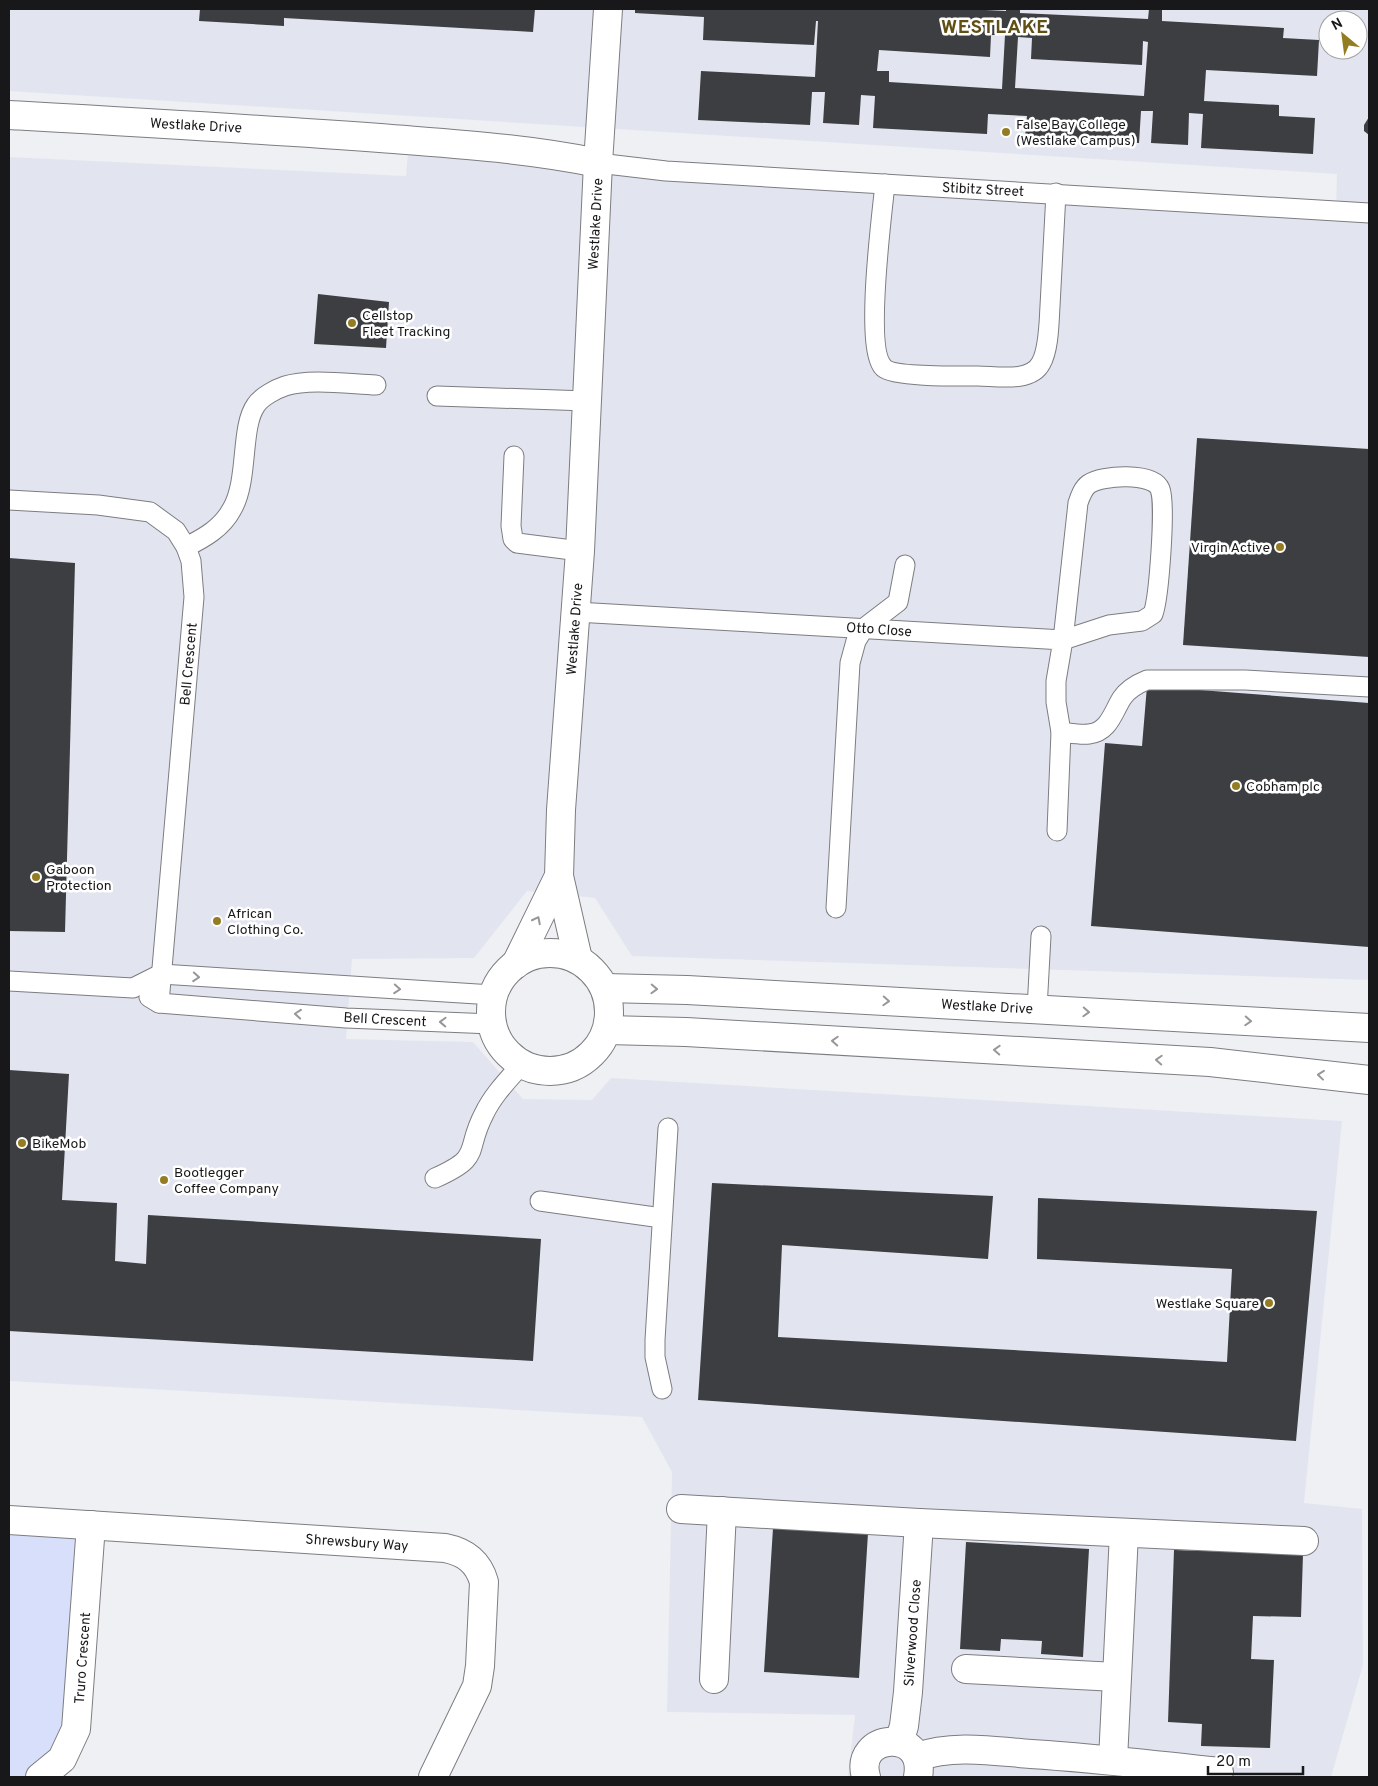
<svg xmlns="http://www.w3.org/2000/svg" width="1378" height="1786" font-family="Overpass,sans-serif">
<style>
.built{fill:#e2e5f0;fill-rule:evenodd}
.green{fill:#d8dffa}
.building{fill:#3d3e41;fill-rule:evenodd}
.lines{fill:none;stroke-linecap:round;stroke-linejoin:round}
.lane-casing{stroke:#7c7d80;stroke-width:21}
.street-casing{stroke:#7c7d80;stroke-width:30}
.lane{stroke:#fff;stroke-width:19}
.street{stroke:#fff;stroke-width:28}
.oneway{stroke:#979798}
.poi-dot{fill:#947c23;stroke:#fff;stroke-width:2}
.labels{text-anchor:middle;stroke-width:5;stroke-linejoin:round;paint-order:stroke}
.poi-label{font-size:14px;fill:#18181a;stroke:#fff;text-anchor:start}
.street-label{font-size:14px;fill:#18181a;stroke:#fff}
.district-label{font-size:19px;font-weight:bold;letter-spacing:1px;fill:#615013;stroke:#fff}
</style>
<rect width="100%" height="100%" fill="#eff0f4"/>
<path class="built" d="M 9,9 L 1369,9 L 1369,980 L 632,956 L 595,898 L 527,891 L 474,958 L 352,959 L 346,1039 L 473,1042 L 523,1099 L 592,1100 L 611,1078 L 1342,1121 L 1304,1503 L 1362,1509 L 1363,1665 L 1331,1777 L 848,1777 L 855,1715 L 667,1712 L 672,1472 L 642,1417 L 9,1381 L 9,157 L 406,176 L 409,141 L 598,163 L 1336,211 L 1337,174 L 9,91 ZM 1328,20 L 1358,20 L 1358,50 L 1328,50 Z"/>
<polygon class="green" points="9,1520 91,1525 79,1696 40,1777 9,1777"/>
<g class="building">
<polygon points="200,9 535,9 533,32 284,18 284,26 199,21"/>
<path d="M 635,9 L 965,9 L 1006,11 L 1006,9 L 1020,9 L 1020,13 L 1148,19 L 1149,9 L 1162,9 L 1162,21 L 1284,28 L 1283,38 L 1319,40 L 1317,76 L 1206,70 L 1204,101 L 1279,105 L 1279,116 L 1315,118 L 1313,154 L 1201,148 L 1203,114 L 1189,113 L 1188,145 L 1151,143 L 1153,111 L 1141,111 L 1139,143 L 1025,137 L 1027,116 L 988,114 L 987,134 L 873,128 L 875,96 L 861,95 L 859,125 L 823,123 L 825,92 L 812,92 L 810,125 L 698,120 L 701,71 L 815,77 L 818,21 L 816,21 L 814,45 L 703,40 L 704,17 L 635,13 ZM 991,35 L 1005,35 L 1002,89 L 889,82 L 889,71 L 877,71 L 879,50 L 990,57 ZM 1018,37 L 1032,38 L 1031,59 L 1142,65 L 1143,41 L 1148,42 L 1144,96 L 1015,88 Z"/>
<polygon points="1369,117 1369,135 1364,131 1364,125"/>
<polygon points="318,294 389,302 386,348 314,344"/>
<polygon points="1197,438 1369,449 1369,657 1183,645"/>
<polygon points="9,558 75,563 65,932 9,931"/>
<polygon points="1147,686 1369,703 1369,947 1091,926 1105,743 1142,746"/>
<polygon points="9,1070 69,1074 62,1200 117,1203 115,1261 146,1264 148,1215 541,1239 533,1361 9,1331"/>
<polygon points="712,1183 993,1196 988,1259 782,1245 778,1337 1227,1362 1232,1269 1037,1259 1038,1198 1317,1211 1296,1441 698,1400"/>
<polygon points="773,1528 868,1533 859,1678 764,1672"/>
<polygon points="966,1542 1089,1549 1083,1657 1041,1654 1042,1641 1001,1639 1000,1651 960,1649"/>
<polygon points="1174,1550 1303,1554 1301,1617 1253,1616 1251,1659 1274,1660 1270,1748 1201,1746 1202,1724 1168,1722"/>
</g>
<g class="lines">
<defs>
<g id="lane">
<polyline points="598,163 666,171 1369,213"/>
<path d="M 885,184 C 882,214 864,350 884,368 C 894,377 961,376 978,376 C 996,376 1031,383 1041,363 C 1049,349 1049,322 1050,306 C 1052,269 1054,231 1056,193"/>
<polyline points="437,396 587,401"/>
<polyline points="514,456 511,526 513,539 517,543 580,551"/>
<polyline points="9,500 98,505 150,512 176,531 186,547 191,561 194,597 159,1003"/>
<path d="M 186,547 C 204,538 222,528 232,509 C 249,480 240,427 256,405 C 261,397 276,389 285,386 C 309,378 350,384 376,385"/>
<path d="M 576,612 L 1063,640 L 1109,625 L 1142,621 L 1153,614 C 1159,598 1166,504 1160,489 C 1153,472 1102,475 1089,484 C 1083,488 1080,497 1078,503 L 1063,640 L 1056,681 L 1056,702 L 1061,732 L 1057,831"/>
<path d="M 1061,732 C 1070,733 1080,735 1089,734 C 1109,732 1113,712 1122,698 C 1128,689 1137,684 1147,680 L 1245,680 L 1369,687"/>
<polyline points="836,908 850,663 856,641 864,628 898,602 905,565"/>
<polyline points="9,981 133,988 161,974 493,995"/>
<polyline points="149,997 159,1003 346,1018 492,1024"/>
<polyline points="1037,1009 1041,936"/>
<path d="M 435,1178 C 484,1156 464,1152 484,1114 C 493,1095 508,1080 522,1064"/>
<polyline points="540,1201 662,1218"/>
<polyline points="662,1389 655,1357 655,1340 668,1128"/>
</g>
<g id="street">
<path d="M 9,115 C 132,122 256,129 380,138 C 453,144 526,148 598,163"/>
<circle cx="550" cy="1012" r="59"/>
<polyline points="578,959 559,876 561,810 580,551 598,163 608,9"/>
<polyline points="516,964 559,876"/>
<polyline points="605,988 687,990 1369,1028"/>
<polyline points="607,1030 686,1032 1210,1062 1369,1080"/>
<polyline points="681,1509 919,1523 1304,1541"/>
<path d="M 9,1520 L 445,1548 C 465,1552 478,1561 484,1582 L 480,1666 L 477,1686 L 433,1777"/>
<polyline points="966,1669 1116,1677"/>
<polyline points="714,1679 722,1511"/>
<polyline points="899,1742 904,1726 908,1692 919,1523"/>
<path d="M 917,1757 C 953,1744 994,1751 1031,1754 C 1094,1758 1156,1765 1219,1772"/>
<polyline points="1113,1760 1124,1533"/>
<polyline points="40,1777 62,1759 76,1729 91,1525"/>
<path d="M 866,1777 C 853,1733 927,1727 918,1777"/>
</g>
</defs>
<use href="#lane" class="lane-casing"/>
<use href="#street" class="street-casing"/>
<use href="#lane" class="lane"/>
<use href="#street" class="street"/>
</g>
<defs><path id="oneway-chevron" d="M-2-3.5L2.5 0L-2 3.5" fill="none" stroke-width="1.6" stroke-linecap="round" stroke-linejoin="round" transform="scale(1.25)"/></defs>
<g class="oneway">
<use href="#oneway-chevron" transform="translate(537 920) rotate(-63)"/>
<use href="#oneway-chevron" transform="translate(196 977) rotate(4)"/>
<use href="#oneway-chevron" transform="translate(397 989) rotate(4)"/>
<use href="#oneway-chevron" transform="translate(654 989) rotate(2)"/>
<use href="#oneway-chevron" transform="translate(886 1001) rotate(3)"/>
<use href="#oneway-chevron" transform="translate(1086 1012) rotate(3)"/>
<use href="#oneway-chevron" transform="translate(298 1014) rotate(-175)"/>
<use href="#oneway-chevron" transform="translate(1248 1021) rotate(3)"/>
<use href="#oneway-chevron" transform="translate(443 1022) rotate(-178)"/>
<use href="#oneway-chevron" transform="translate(835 1041) rotate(-177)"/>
<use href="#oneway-chevron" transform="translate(997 1050) rotate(-177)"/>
<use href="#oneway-chevron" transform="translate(1159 1060) rotate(-177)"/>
<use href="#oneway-chevron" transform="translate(1321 1075) rotate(-174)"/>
</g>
<g class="poi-dot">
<circle cx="1006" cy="132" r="5"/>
<circle cx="352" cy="323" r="5"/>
<circle cx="1280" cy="547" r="5"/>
<circle cx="1236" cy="786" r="5"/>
<circle cx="36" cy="877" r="5"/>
<circle cx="217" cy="921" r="5"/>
<circle cx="22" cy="1143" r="5"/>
<circle cx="164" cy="1180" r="5"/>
<circle cx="1269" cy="1303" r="5"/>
</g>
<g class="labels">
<g class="poi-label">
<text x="1016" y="129">False Bay College<tspan x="1016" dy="16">(Westlake Campus)</tspan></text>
<text x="362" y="320">Cellstop<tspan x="362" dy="16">Fleet Tracking</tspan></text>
<text x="1270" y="552" text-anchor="end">Virgin Active</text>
<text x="1246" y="791">Cobham plc</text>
<text x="46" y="874">Gaboon<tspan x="46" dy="16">Protection</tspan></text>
<text x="227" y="918">African<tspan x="227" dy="16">Clothing Co.</tspan></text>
<text x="32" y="1148">BikeMob</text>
<text x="174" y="1177">Bootlegger<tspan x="174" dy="16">Coffee Company</tspan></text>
<text x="1259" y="1308" text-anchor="end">Westlake Square</text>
</g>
<g class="street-label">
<text transform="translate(196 125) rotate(3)" y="5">Westlake Drive</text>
<text transform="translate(983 189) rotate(3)" y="5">Stibitz Street</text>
<text transform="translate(595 224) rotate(-87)" y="5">Westlake Drive</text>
<text transform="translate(574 629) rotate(-86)" y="5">Westlake Drive</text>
<text transform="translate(879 629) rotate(4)" y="5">Otto Close</text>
<text transform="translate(188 664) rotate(-85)" y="5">Bell Crescent</text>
<text transform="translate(987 1006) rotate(3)" y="5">Westlake Drive</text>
<text transform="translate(385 1019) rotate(3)" y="5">Bell Crescent</text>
<text transform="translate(357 1542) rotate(4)" y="5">Shrewsbury Way</text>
<text transform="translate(912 1633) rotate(-86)" y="5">Silverwood Close</text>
<text transform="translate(82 1658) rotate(-86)" y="5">Truro Crescent</text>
</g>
<g class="district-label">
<text x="995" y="33">WESTLAKE</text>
</g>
</g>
<rect width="1378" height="1786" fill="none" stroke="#18181a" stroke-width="20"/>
<g transform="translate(1343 35) rotate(331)"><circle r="24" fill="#ffffff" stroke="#a3a3a3"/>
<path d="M0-4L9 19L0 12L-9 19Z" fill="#947c23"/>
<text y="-8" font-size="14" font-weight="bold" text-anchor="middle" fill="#18181a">N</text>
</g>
<path d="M1208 1766v8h95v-8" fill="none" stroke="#18181a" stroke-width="2.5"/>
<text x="1216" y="1766" font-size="15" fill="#18181a" stroke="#ffffff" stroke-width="4" paint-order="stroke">20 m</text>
</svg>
